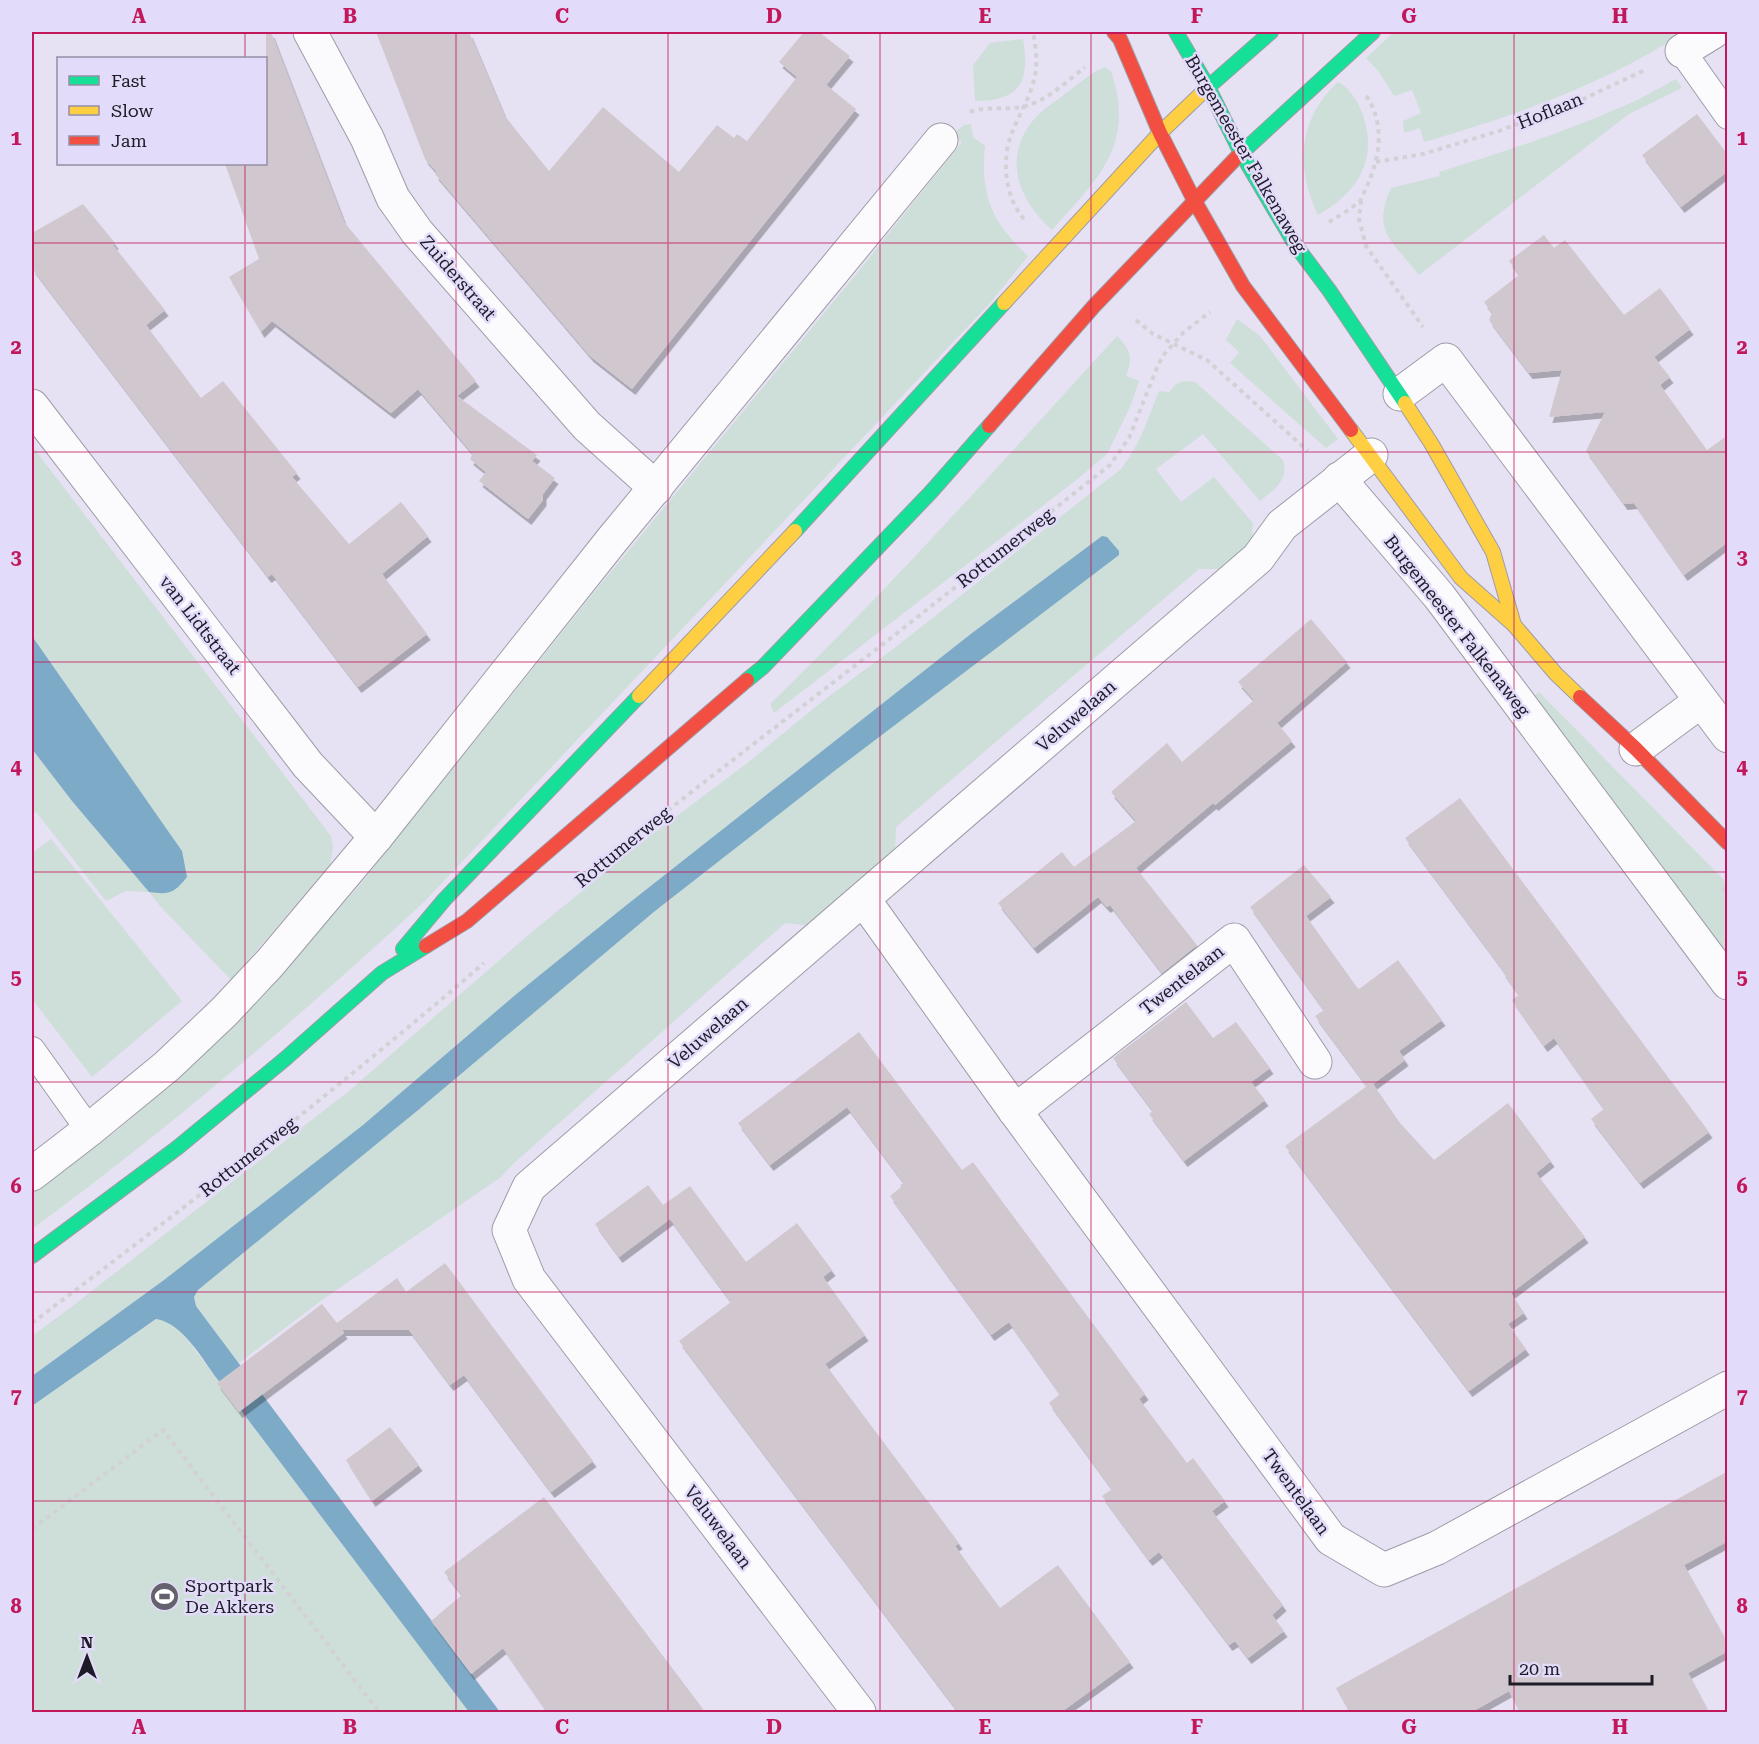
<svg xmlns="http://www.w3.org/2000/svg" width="1759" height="1744" font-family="'Roboto Serif',serif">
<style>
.green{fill:#cddfd8}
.water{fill:#7daac6}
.building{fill:#d1c8cf;filter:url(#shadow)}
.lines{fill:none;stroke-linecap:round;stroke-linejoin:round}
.lane-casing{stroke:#9e9ca8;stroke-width:28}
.street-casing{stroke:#9e9ca8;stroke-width:35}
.fast-casing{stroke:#9e9ca8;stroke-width:16}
.slow-casing{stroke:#9e9ca8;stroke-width:16}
.jam-casing{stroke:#9e9ca8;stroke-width:16}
.path{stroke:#d2d1d6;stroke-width:4;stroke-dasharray:4.5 4.5;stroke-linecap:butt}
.lane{stroke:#fbfbfd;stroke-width:26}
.street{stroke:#fbfbfd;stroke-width:33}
.fast{stroke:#16e098;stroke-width:14}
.slow{stroke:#ffcf43;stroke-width:14}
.jam{stroke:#f24e42;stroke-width:14}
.grid{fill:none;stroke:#c2185b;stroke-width:1.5;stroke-opacity:0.55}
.labels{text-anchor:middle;stroke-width:5;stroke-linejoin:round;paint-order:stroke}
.street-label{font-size:18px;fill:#1f1c27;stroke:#e2dbfa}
.poi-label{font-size:18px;fill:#1f1c27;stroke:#e2dbfa;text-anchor:start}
.neatline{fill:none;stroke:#c2185b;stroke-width:2}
.grid-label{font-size:20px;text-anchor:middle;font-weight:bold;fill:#c2185b}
</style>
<defs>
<filter id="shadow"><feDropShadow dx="3.5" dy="6" stdDeviation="0" flood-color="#0004"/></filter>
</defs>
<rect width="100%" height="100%" fill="#e6e2f3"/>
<g class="green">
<path d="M 1394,32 L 1684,32 C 1606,84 1514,116 1424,142 L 1420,128 L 1404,133 L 1403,121 L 1421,113 L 1412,90 L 1394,96 L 1379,72 L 1366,58 Z"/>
<path d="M 1023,39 C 1030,81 1021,101 975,101 L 973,65 L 990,43 Z"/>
<path d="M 1105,67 L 1111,71 C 1136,146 1098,178 1052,230 C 1017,199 1001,154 1037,116 C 1045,108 1056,101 1066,93 C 1078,85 1091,72 1105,67 Z"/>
<path d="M 1676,79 L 1682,88 L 1629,114 L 1419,275 C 1393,242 1371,231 1391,188 L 1440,176 L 1439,172 C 1502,152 1566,132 1626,105 C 1643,98 1659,88 1676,79 Z"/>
<path d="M 1338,82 C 1350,88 1358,102 1363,115 C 1378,160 1358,192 1318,215 C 1295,168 1298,119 1338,82 Z"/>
<path d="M 971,124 L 973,137 L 985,146 C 980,196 992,222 1028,256 L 991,302 L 423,903 C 298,1018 169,1129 32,1229 L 32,1193 L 118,1130 L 179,1076 L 244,1014 L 358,887 L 587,601 L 853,278 L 962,142 L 952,134 L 964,125 Z"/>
<polygon points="1237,319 1260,336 1338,439 1326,448 1230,363 1239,352 1226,340"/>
<path d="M 1117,336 C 1131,350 1133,358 1126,376 L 1139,381 L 1130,407 L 1107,454 L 1079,478 L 774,713 L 770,704 C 891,587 1003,461 1117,336 Z"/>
<path d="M 1184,381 L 1195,382 L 1283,460 C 1289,480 1275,489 1260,501 L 1203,434 L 1156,469 L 1181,502 L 1214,477 L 1253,523 L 1251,549 L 1226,569 L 1199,569 L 896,827 L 895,854 L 812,926 L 785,923 L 513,1164 L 501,1177 L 322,1300 L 239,1363 L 196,1306 L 194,1297 L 198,1290 L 417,1111 L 655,911 L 837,769 L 1118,555 L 1102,536 L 972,633 L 624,907 L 514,996 L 363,1125 L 164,1280 L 32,1376 L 32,1336 L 70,1308 L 349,1091 L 533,931 L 650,836 L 746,764 L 824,700 L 897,646 L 1121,469 C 1140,445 1148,418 1159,391 L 1169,392 L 1176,384 Z"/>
<polygon points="32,446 331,836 333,847 330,865 231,980 160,906 149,892 126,891 106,901 36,812 32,814 32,749 72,801 149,892 182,851 32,636"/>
<polygon points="1539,692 1727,883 1727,953 1534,696"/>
<polygon points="51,839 182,1001 92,1077 32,999 32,853"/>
<polygon points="157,1319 168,1321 180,1330 469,1712 32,1712 32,1406"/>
</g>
<g class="water">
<path d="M 1102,536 L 1107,537 L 1119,551 L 1119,555 L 837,769 L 655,911 L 417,1111 L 198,1290 L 194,1297 L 196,1306 L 500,1712 L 469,1712 L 218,1380 C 202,1359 183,1323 156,1319 L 32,1406 L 32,1376 L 164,1280 L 363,1125 L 514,996 L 624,907 L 972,633 Z"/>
<path d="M 32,636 L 182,851 L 187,877 C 174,893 170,895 149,892 L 72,801 L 32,749 Z"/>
</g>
<g class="building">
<polygon points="266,32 271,32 344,222 476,381 457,396 537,455 532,461 555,478 543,494 543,500 528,519 479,481 486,472 470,459 473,454 418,389 391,413 272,321 261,332 229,277 259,259 225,164 266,164"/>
<polygon points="376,32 469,32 504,115 549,171 603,107 679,172 717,125 734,138 737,134 747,141 797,77 779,62 804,32 819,32 850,56 826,85 856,109 632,389 590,356 435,174 437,172 425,159"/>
<polygon points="1697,114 1728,155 1728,171 1681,207 1642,155"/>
<polygon points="83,204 115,243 113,245 165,310 146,325 201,398 223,381 297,473 292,477 349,544 401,502 428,536 382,574 427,634 358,687 272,574 268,577 32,268 32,233"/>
<polygon points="1544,235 1554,248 1565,240 1624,315 1660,288 1690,329 1654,357 1670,377 1660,385 1707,450 1728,435 1728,542 1684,575 1634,503 1624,504 1586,451 1605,412 1549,417 1562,370 1529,373 1489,320 1492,313 1484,302 1519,275 1509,261"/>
<polygon points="1311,619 1347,662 1277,723 1292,741 1215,805 1213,803 1136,868 1197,945 1162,973 1110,905 1107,907 1098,897 1034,948 998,903 1062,852 1074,867 1136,821 1111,792 1167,743 1182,762 1254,700 1238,682"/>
<polygon points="1460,798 1709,1132 1640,1183 1591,1119 1604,1109 1554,1038 1544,1046 1512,1000 1519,995 1502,971 1503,970 1405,838"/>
<polygon points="1304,865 1331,897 1306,916 1356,986 1359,989 1398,960 1442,1020 1399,1051 1405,1060 1373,1084 1400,1123 1434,1160 1508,1103 1551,1161 1536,1173 1585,1237 1511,1293 1524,1313 1508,1324 1526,1349 1469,1391 1285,1146 1367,1086 1315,1016 1324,1010 1250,907"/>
<polygon points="1186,1002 1213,1038 1236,1022 1270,1068 1251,1082 1265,1100 1184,1161 1149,1114 1153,1111 1113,1058"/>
<polygon points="859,1032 962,1170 973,1162 1145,1394 1139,1399 1187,1463 1193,1458 1225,1501 1212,1511 1283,1605 1272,1615 1284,1631 1248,1658 1235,1641 1229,1645 1159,1552 1149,1560 1102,1496 1112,1489 1049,1403 1060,1394 1009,1322 991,1335 890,1196 901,1187 900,1185 904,1183 847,1107 770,1165 738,1123"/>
<polygon points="648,1185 663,1205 690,1186 746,1262 797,1223 832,1270 823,1277 865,1335 825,1364 959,1543 955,1546 1000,1608 1058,1565 1130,1662 1060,1713 959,1713 679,1341 731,1302 670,1219 619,1257 595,1224"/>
<polygon points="445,1263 593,1461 551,1492 464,1375 450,1385 409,1330 342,1330 344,1333 239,1412 217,1383 322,1304 337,1323 397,1278 406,1292"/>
<polygon points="390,1427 419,1465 372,1501 346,1460"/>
<polygon points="1728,1471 1728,1541 1684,1565 1728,1644 1728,1651 1688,1673 1709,1713 1520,1713 1509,1691 1470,1713 1350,1713 1336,1688"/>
<polygon points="544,1497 633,1616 706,1713 548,1713 503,1648 471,1674 431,1621 462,1595 444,1572"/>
</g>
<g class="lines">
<defs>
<g id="lane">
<polyline points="1682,51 1728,116"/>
<polyline points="32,1050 89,1130"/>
</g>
<g id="street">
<polyline points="310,32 367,138 393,198 417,232 587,426 656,488"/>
<polyline points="1682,51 1713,32"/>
<polyline points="1400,394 1446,360 1728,736"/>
<polyline points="32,406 308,765 376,837"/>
<polyline points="1339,479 1439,596 1728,983"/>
<polyline points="1636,749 1701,701"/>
<polyline points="864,900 1015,1111 1331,1539 1384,1570 1437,1548 1728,1388"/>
<polyline points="1015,1111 1234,940 1315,1062"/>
<polyline points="32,1174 89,1130 167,1066 224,1012 270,963 376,837 612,540 941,140"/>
<polyline points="859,1712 529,1279 509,1230 529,1187 1258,558 1282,525 1371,455"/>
</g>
<g id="fast">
<polyline points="1176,32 1208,87 1241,153 1296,246 1329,290 1405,403"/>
<polyline points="1206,89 1271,32"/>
<polyline points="1238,156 1373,32"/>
<polyline points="795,531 1004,303"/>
<polyline points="747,680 763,667 931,492 989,426"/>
<polyline points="403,949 444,900 639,696"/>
<polyline points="32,1256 177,1148 285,1059 382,973 426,946"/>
</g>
<g id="slow">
<polyline points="1004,303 1160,133 1206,89"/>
<polyline points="1405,403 1431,443 1493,552 1514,625"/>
<polyline points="1351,430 1461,578 1514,625 1556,674 1580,697"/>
<polyline points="639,696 795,531"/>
</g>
<g id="jam">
<polyline points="1114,32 1120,39 1160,133 1194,200 1243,286 1351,430"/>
<polyline points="989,426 1094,306 1238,156"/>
<polyline points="1580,697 1636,749 1728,843"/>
<polyline points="426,946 467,921 747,680"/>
</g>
</defs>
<use href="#lane" class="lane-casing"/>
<use href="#street" class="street-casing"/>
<use href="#fast" class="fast-casing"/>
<use href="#slow" class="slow-casing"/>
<use href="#jam" class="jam-casing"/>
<g class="path">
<path d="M 970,112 C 987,106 1005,110 1022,107 C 1046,102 1067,81 1085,67"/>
<polyline points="1376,162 1423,154 1499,131 1577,102 1647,69"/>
<polyline points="1361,200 1359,219 1366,246 1423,327"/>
<path d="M 1024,219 C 1004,196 1001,158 1013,130 C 1021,111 1034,90 1036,69 C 1037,57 1035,43 1033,32"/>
<path d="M 1329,222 C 1339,216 1351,209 1360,201 C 1363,197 1364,192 1366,188 C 1380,158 1386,123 1365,94"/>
<polyline points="1136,320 1153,334 1207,360 1308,451"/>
<polyline points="632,838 901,630 1110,465 1129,438 1158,365 1165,353 1184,332 1210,312"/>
<polyline points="1722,888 1727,892 1727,910"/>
<path d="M 32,1323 C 186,1207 338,1089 484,963"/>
<polyline points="32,1529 163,1430 379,1712"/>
</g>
<use href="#lane" class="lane"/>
<use href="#street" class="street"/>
<use href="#fast" class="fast"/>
<use href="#slow" class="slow"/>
<use href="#jam" class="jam"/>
</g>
<path class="grid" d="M 245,32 L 245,58M 456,32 L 456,1712M 668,32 L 668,1712M 880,32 L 880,1712M 1091,32 L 1091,1712M 1303,32 L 1303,1712M 1514,32 L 1514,1712M 245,164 L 245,1712M 32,243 L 1728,243M 32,452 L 1728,452M 32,662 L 1728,662M 32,872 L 1728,872M 32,1082 L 1728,1082M 32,1292 L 1728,1292M 32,1501 L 1728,1501"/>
<defs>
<symbol id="stadium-disc" viewBox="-11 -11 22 22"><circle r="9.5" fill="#65616e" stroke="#e2dbfa"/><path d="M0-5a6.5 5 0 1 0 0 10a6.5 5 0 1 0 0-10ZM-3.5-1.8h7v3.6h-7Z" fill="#fff"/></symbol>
</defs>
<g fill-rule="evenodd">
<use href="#stadium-disc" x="148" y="1580" width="33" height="33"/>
</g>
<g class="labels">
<g class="street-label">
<text transform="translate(1550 111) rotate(-22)" y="6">Hoflaan</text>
<text transform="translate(1246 154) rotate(60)" y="6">Burgemeester Falkenaweg</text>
<text transform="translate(458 278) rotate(49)" y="6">Zuiderstraat</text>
<text transform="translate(1005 548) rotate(-38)" y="6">Rottumerweg</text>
<text transform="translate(200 625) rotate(52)" y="6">van Lidtstraat</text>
<text transform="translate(1457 626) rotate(52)" y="6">Burgemeester Falkenaweg</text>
<text transform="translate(1076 716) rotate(-41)" y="6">Veluwelaan</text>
<text transform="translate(623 847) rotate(-39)" y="6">Rottumerweg</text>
<text transform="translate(1182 980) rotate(-38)" y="6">Twentelaan</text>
<text transform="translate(708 1033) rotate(-41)" y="6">Veluwelaan</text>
<text transform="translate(248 1157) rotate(-38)" y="6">Rottumerweg</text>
<text transform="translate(1296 1492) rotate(54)" y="6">Twentelaan</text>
<text transform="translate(718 1527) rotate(53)" y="6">Veluwelaan</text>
</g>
<g class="poi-label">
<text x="185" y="1592">Sportpark<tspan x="185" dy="21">De Akkers</tspan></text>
</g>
</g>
<rect width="1759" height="1744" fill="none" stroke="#e2dbfa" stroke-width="66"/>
<rect x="57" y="57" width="210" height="108" fill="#e2dbfa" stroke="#948fa6" stroke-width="1.5"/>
<rect x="69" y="76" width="30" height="9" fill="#16e098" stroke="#948fa6" stroke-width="1.5"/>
<text x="111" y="87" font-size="18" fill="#1f1c27">Fast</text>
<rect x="69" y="106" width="30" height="9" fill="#ffcf43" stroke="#948fa6" stroke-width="1.5"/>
<text x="111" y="117" font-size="18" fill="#1f1c27">Slow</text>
<rect x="69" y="136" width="30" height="9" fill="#f24e42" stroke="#948fa6" stroke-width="1.5"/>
<text x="111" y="147" font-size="18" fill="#1f1c27">Jam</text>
<g transform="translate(87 1657)" stroke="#e2dbfa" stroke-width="4.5" paint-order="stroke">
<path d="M0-4.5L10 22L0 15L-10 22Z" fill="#1f1c27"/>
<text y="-9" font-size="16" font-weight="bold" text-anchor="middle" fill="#1f1c27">N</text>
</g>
<path d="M1510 1675v9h142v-9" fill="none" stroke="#1f1c27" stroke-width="3"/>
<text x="1519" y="1675" font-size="18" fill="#1f1c27" stroke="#e2dbfa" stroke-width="4.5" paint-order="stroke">20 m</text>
<rect x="33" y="33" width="1693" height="1678" class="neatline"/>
<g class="grid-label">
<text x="139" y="23">A</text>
<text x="350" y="23">B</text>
<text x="562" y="23">C</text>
<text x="774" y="23">D</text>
<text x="985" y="23">E</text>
<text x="1197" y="23">F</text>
<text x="1409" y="23">G</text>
<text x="1620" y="23">H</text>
<text x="16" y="145">1</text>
<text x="1742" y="145">1</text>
<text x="16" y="354">2</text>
<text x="1742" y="354">2</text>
<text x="16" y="564">3</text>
<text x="1742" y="564">3</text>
<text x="16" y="774">4</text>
<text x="1742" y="774">4</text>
<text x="16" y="984">5</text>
<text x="1742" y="984">5</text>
<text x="16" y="1193">6</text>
<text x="1742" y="1193">6</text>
<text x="16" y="1403">7</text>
<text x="1742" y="1403">7</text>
<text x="16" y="1613">8</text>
<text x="1742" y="1613">8</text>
<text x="139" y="1734">A</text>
<text x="350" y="1734">B</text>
<text x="562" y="1734">C</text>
<text x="774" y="1734">D</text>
<text x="985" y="1734">E</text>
<text x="1197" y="1734">F</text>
<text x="1409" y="1734">G</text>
<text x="1620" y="1734">H</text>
</g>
</svg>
